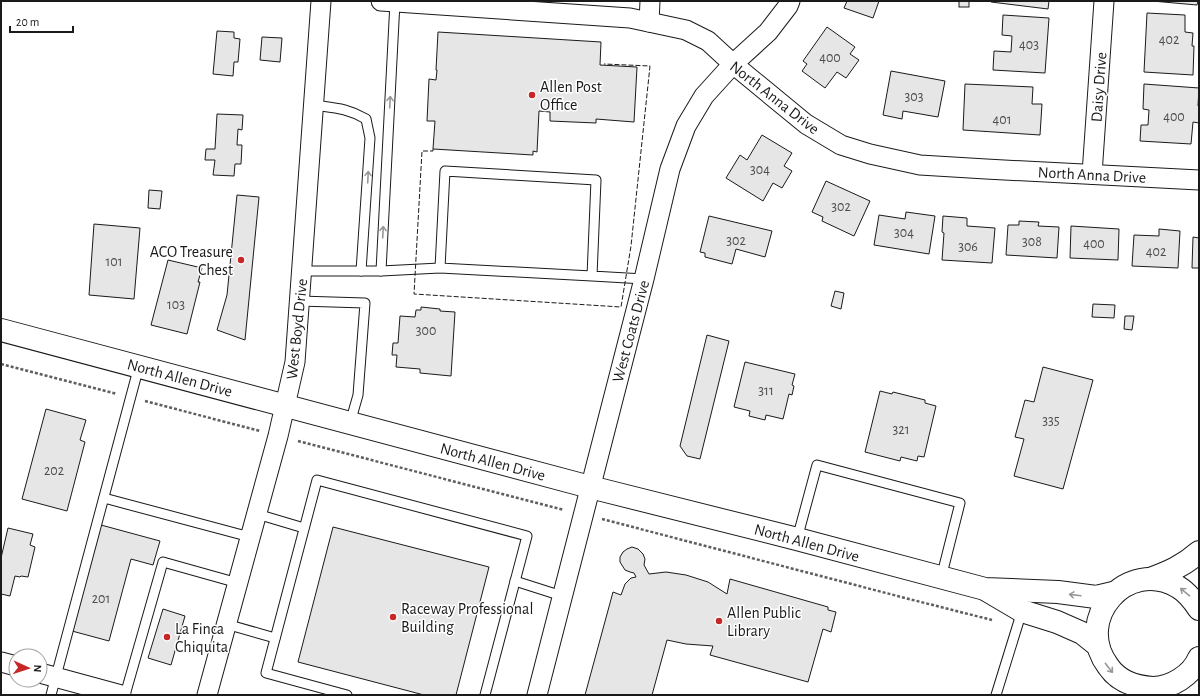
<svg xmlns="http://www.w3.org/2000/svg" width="1200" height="696" font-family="'Alegreya Sans',sans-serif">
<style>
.building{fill:#e6e6e6;stroke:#1a1a1a}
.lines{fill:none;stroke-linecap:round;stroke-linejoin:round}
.lane-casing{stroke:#1a1a1a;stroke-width:11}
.street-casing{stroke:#1a1a1a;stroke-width:21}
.secondary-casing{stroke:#1a1a1a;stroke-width:24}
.path{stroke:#5f5f5f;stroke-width:2.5;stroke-dasharray:3 2;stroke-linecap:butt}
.lane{stroke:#fff;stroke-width:9}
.street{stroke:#fff;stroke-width:19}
.secondary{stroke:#fff;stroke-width:22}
.fence{stroke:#1a1a1a;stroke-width:1;stroke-dasharray:5 2;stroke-linecap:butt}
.oneway{stroke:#989898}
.poi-dot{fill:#c62828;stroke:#fff;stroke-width:1.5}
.labels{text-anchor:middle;stroke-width:3;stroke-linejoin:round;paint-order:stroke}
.number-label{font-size:14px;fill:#4d4d4d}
.poi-label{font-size:16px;fill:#1a1a1a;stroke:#fff;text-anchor:start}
.street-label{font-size:16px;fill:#1a1a1a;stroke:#fff}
</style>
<rect width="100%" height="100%" fill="#fff"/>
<g class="building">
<polygon points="847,1 879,1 873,18 844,8"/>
<rect x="959" y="1" width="10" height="6"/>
<polygon points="991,1 1049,1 1048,9 991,2"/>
<polygon points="1152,1 1198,1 1197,5"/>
<polygon points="1147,13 1185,15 1185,32 1193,33 1192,46 1194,46 1193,75 1144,72"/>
<polygon points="1003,15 1049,18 1045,73 993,70 994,51 1011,52 1012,36 1002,35"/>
<polygon points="827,27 855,47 850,54 859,60 846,78 837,72 825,88 802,71 807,64 803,61"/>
<polygon points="217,31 234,32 234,38 240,39 238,62 234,62 233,76 213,74"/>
<polygon points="438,32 601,42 600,65 637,67 634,122 596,119 596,123 550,121 550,112 539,111 537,152 533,151 533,155 433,149 435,121 427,121 429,79 436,80 437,70 436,70"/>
<polygon points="262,37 282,38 280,62 260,60"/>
<polygon points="891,71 945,81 938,117 903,111 902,119 883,115"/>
<polygon points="965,84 1033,87 1032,104 1042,104 1040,135 963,130"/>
<polygon points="1144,84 1199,88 1198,106 1199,106 1199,123 1193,122 1191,144 1140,141 1141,125 1148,125 1149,110 1143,109"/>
<polygon points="217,114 243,115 242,130 238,129 237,145 242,145 241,164 235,164 234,176 213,175 215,160 205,160 206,149 215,149"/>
<polygon points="762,135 792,153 784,166 792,171 782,188 773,183 763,201 726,178 740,155 747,160"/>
<polygon points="826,181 870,201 854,236 822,221 823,217 812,212"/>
<polygon points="149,190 162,191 160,209 148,208"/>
<polygon points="237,195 259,197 245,340 217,330 227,295"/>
<polygon points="906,212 935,216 929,254 874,245 879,215 905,219"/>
<polygon points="709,216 772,231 765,257 736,249 732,264 705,257 705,253 700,252"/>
<polygon points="943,216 967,218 967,226 995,228 992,263 942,260 944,233 942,232"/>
<polygon points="1019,221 1039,222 1038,226 1059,227 1057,258 1006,255 1008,225 1019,225"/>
<polygon points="94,224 140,228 134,299 89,295"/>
<polygon points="1071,226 1119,229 1118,260 1070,258"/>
<polygon points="1159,229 1180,231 1178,268 1132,266 1134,235 1159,236"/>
<polygon points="1193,237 1199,238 1199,268 1192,268"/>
<polygon points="168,260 202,268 198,282 200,282 187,334 151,325"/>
<polygon points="835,291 844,293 841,309 831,306"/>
<polygon points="1093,304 1115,305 1114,318 1092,317"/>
<polygon points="421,307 440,309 440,311 455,312 451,376 420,373 420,369 396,367 397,355 392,355 393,343 398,343 400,316 415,317 416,310 421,310"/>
<polygon points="1125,316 1134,316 1132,330 1124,329"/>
<polygon points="707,335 729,341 700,459 687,456 680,446"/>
<polygon points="745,362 795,374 792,385 794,386 792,395 789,394 783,419 766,415 765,420 749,416 750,411 734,407"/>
<polygon points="1043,367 1093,380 1063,489 1014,476 1024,439 1015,437 1025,400 1034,402"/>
<polygon points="880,391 892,394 893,392 925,400 925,403 936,406 924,457 918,456 917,461 901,457 900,461 865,452"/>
<polygon points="46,409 86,420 80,440 85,442 67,511 22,499"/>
<polygon points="101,525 160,541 153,565 131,559 109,641 72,631"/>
<polygon points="333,527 489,567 456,695 424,695 298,662"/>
<polygon points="8,528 33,534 30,545 35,547 28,577 21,576 20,577 15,576 10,596 1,594 1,558"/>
<polygon points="632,547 638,549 643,554 645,559 644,565 649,574 666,572 686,575 708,582 727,594 730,579 828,607 828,610 836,612 831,632 823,629 808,682 710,655 713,646 686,644 667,640 652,695 585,695 613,592 621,595 625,584 631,578 636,577 634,573 630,572 625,570 620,562 620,557 623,552 627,549"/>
<polygon points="163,609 185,616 171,665 148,658"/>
</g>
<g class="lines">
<defs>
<g id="lane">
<path d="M 314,105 C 335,108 347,108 366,119 L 370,138 L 361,271"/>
<polyline points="302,271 381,271 440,268"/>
<polyline points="381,271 395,2"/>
<polyline points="592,276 596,180 445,171 440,268 592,276 644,279"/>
<polyline points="299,301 365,303 358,395 350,423"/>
<polyline points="104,498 250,537"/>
<polyline points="257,514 304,528"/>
<polyline points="797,539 817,465 960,503 941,578"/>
<polyline points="515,581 562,596"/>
<polyline points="226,624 275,638"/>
<polyline points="51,695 139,366"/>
<polyline points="125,695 163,562 238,583"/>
<polyline points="347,695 266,673 317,480 527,536 485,695"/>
<polyline points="996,695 1022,611"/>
</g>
<g id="street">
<polyline points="381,1 630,18 686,30 708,41 733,64 806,124 841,145 870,154 920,165 986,169 1199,180"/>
<polyline points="649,22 650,1"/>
<polyline points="1092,174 1104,1"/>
<polyline points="1,662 16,666"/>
<polyline points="40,673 121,695"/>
<polyline points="207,695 278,436 295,362 321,1"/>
<polyline points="537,695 644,279 670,169 686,126 704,96 733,64 768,32 788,6 790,1"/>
</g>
<g id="secondary">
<polyline points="1,330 590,487 797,539 985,589 1058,592 1096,597 1113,593"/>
<path d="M 1150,579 C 1169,572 1183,566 1199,552"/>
<polyline points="988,591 1022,611 1057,622 1082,633 1097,645"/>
<path d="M 1199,609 C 1193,600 1187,592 1178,587 C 1127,557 1073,619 1108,666 C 1118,681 1135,687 1153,688 C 1171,688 1192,675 1199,658"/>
</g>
</defs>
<use href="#lane" class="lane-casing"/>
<use href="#street" class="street-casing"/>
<use href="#secondary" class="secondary-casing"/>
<g class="path">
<polyline points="1,364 117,394"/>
<polyline points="145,401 260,431"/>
<polyline points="298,441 564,510"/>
<polyline points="602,519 909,599 992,620"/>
</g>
<use href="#lane" class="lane"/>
<use href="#street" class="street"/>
<use href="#secondary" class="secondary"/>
<polyline class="fence" points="433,149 433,151 422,151 414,294 621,307 631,246 650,66 604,64"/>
</g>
<defs><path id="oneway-shaft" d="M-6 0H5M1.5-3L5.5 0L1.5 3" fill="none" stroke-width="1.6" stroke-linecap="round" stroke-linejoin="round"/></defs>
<g class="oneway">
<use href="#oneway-shaft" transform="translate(390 102) rotate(-87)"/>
<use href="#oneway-shaft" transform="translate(368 177) rotate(-87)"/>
<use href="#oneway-shaft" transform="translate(383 232) rotate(-87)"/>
<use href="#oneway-shaft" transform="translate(1185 592) rotate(-140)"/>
<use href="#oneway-shaft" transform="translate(1075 595) rotate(-173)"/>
<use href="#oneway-shaft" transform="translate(1109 668) rotate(52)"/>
</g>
<g class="poi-dot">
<circle cx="532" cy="95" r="4"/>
<circle cx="241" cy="260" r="4"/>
<circle cx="393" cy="617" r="4"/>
<circle cx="719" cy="621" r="4"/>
<circle cx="167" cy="637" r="4"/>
</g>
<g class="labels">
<g class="number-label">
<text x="1169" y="44">402</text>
<text x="1029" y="49">403</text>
<text x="830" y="62">400</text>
<text x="914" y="101">303</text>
<text x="1174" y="121">400</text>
<text x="1002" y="124">401</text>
<text x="760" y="174">304</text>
<text x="841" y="211">302</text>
<text x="904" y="237">304</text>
<text x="736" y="245">302</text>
<text x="1032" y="246">308</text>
<text x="1094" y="248">400</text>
<text x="968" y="251">306</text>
<text x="1156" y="256">402</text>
<text x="114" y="266">101</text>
<text x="176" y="309">103</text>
<text x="426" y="335">300</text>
<text x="766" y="395">311</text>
<text x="1051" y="425">335</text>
<text x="901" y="434">321</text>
<text x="54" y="475">202</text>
<text x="101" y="603">201</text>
</g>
<g class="poi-label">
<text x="540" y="92">Allen Post<tspan x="540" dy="18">Office</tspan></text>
<text x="233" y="257" text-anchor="end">ACO Treasure<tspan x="233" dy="18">Chest</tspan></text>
<text x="401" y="614">Raceway Professional<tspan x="401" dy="18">Building</tspan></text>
<text x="727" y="618">Allen Public<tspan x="727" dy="18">Library</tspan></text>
<text x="175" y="634">La Finca<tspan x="175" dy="18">Chiquita</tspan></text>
</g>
<g class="street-label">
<text transform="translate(1098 87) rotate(-86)" y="6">Daisy Drive</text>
<text transform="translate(775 97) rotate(38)" y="6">North Anna Drive</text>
<text transform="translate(1092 174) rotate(3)" y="6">North Anna Drive</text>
<text transform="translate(296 329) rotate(-84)" y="6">West Boyd Drive</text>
<text transform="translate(630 331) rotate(-75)" y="6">West Coats Drive</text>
<text transform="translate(180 377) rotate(15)" y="6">North Allen Drive</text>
<text transform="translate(493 461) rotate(15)" y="6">North Allen Drive</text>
<text transform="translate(807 542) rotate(15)" y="6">North Allen Drive</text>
</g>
</g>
<rect width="1200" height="696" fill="none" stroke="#1a1a1a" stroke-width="4"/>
<g transform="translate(28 668) rotate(93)"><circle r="19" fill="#ffffff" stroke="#a3a3a3"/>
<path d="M0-3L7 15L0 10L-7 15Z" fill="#c62828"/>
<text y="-6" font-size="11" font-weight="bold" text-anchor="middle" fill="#1a1a1a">N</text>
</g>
<path d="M10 26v6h63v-6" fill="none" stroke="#1a1a1a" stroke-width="2"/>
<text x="16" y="26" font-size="12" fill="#1a1a1a" stroke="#ffffff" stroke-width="3" paint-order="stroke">20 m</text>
</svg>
